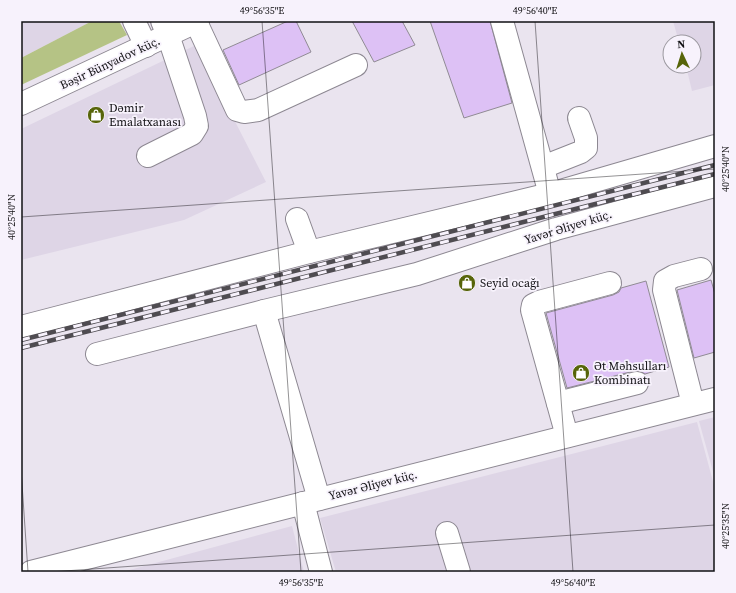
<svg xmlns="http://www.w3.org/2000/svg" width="736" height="593" font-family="'Source Serif 4',serif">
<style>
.built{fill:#ded5e6}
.green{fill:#b5c385}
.building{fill:#ddc1f5;stroke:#908b94}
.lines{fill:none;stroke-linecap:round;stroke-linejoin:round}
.minor-casing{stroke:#8d8892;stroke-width:24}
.minor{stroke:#fff;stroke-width:22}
.rail-casing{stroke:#4f4c51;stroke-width:4.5}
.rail{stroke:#f7f2fc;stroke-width:3;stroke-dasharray:9;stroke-linecap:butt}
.ticks{fill:none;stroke:#111013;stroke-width:1;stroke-opacity:0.45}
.labels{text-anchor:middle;stroke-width:3.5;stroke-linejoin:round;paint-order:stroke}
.street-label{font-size:12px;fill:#111013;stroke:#f7f2fc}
.poi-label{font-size:12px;fill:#111013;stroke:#f7f2fc;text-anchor:start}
.neatline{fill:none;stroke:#111013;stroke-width:1.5}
.ticks-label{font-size:10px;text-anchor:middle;fill:#111013}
</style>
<rect width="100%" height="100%" fill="#eae4ef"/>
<g class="built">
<polygon points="21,21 92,21 21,58"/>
<polygon points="673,21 715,21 715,85 692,91 686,66 694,66 694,42 679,42"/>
<polygon points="196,45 266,182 184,220 21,260 21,149 22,148 21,144 21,129"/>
<polygon points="715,417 715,479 699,421"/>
<polygon points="697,422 715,489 715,572 336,572 320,518"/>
<polygon points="292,526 304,572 122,572"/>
</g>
<polygon class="green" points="92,21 119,21 127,35 21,85 21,58"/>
<g class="building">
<polygon points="288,21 296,21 311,52 239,85 223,50"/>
<polygon points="352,21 402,21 415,45 374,62"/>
<polygon points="430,21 490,21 512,103 464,118"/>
<polygon points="711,280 715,294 715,352 694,358 677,290"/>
<polygon points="646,281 669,367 645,374 640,371 634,371 567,388 546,313 613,295 619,292 621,288"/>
</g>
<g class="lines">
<defs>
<g id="minor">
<polyline points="134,21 146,46"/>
<polyline points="502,21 550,194"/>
<polyline points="196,22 237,110 244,112 258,110 356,65"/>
<polyline points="21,104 198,21"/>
<polyline points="148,156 192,134 197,126 195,116 168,35 162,21"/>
<polyline points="543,167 581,152 586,148 586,138 579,118"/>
<polyline points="297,219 309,252"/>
<polyline points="264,311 319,499"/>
<polyline points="21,327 309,252 550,194 715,146"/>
<polyline points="97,354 264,311 417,274 556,229 715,186"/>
<polyline points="558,403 637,383"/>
<polyline points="693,404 664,290 665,281 674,276 701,269"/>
<polyline points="567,436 532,310 533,305 539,302 610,283"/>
<polyline points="303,503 321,572"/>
<polyline points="447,533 459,572"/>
<polyline points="31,572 715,399"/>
</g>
</defs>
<use href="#minor" class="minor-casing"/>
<use href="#minor" class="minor"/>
<defs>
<g id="rail">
<polyline points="21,340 715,165"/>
<polyline points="21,348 715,174"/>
</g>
</defs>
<use href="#rail" class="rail-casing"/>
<use href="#rail" class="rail"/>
</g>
<path class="ticks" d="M 262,21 L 301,572M 535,21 L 573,572M 21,217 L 715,169M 21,469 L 28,572M 50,572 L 715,525"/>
<defs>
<symbol id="shop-disc" viewBox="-11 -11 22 22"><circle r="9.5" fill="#57650a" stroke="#f7f2fc"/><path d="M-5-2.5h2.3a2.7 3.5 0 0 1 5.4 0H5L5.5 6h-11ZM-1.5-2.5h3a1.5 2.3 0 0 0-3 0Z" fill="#fff"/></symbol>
</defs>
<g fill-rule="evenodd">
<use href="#shop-disc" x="86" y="105" width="20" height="20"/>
<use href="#shop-disc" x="457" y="273" width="20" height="20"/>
<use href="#shop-disc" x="571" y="363" width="20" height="20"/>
</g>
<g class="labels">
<g class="street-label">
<text transform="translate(110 63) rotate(-25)" y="4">Bəşir Bünyadov küç.</text>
<text transform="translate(568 227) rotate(-17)" y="4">Yavər Əliyev küç.</text>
<text transform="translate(373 485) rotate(-14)" y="4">Yavər Əliyev küç.</text>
</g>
<g class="poi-label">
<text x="109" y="112">Dəmir<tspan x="109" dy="14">Emalatxanası</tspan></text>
<text x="480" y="287">Seyid ocağı</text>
<text x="594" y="370">Ət Məhsulları<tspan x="594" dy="14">Kombinatı</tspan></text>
</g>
</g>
<rect width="736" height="593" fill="none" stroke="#f7f2fc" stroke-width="44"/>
<g transform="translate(682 54) rotate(356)"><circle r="19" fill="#f7f2fc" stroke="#9b989f"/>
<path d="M0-3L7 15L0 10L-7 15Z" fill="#57650a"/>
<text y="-6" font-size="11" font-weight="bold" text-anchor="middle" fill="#111013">N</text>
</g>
<rect x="22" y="22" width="692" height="549" class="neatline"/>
<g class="ticks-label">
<text x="262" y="14">49°56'35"E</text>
<text x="535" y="14">49°56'40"E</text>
<text transform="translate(725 169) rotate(-90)" y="4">40°25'40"N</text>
<text transform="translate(11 217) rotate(-90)" y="4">40°25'40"N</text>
<text transform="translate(725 526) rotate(-90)" y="4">40°25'35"N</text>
<text x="301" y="586">49°56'35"E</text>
<text x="573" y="586">49°56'40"E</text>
</g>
</svg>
